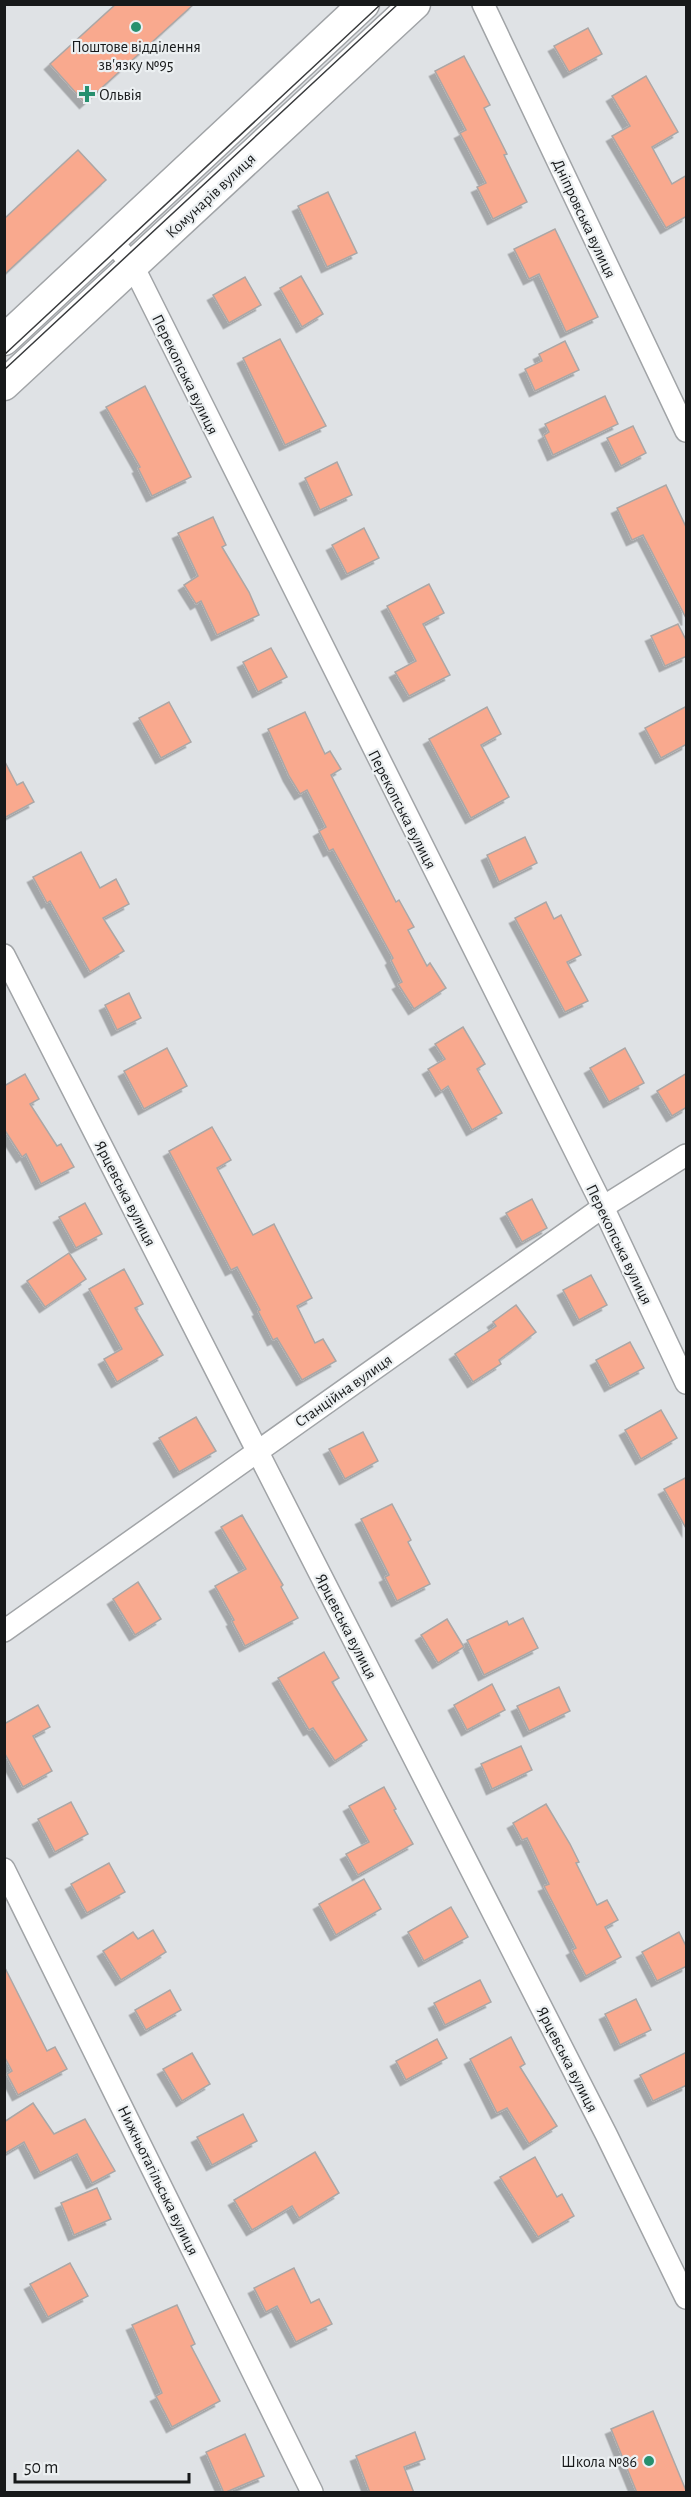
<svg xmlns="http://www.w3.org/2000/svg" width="691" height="2497" font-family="'Alegreya Sans',sans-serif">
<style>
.building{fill:#f9a98e;stroke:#aba7a6;stroke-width:1.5;filter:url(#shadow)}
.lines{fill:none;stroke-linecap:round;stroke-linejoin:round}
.street-casing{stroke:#a1a4a7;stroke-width:24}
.secondary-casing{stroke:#a1a4a7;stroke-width:33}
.street{stroke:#fff;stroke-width:21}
.secondary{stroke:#fff;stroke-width:30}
.tram{stroke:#383a3c;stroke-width:1.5}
.poi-dot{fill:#27906e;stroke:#ecf0f2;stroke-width:2}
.labels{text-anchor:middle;stroke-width:4.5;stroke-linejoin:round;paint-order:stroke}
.poi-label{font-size:16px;fill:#17191a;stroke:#ecf0f2}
.street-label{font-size:16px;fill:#17191a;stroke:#ecf0f2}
</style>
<defs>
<filter id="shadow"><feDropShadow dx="-5.5" dy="5.5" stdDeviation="0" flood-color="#0004"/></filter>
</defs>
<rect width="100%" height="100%" fill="#dfe2e5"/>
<g class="building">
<polygon points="116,4 194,4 85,103 50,64"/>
<polygon points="588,28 602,54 569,72 554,46"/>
<polygon points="464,56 490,105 484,108 507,154 504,155 527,202 493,219 477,187 486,183 460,133 466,130 435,71"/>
<polygon points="646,76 678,132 652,147 672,184 687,175 687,216 666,228 612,136 630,126 612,96"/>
<polygon points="78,150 106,180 4,275 4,219"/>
<polygon points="328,192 357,253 327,267 298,206"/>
<polygon points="555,229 598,317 566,332 539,274 529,279 514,249"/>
<polygon points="301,276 323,314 302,327 280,288"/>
<polygon points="245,277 261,305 229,323 213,295"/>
<polygon points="280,339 326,426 285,445 243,358"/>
<polygon points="565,341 579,370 535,391 525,369 542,361 539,354"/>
<polygon points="145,386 191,477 152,496 138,468 140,467 106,407"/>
<polygon points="605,396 618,424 553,455 544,435 549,432 545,424"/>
<polygon points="633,426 646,453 621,466 607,438"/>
<polygon points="337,462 352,495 320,510 305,478"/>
<polygon points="666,485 687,529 687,620 643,535 632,540 617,508"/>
<polygon points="213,517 226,545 222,547 249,592 259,615 217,635 201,601 196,604 184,585 198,576 178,533"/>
<polygon points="364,528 379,558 347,574 332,545"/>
<polygon points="429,584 444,613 423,624 450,675 409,696 395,672 416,661 387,606"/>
<polygon points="678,624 687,642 687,656 665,666 651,636"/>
<polygon points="271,648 287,677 258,692 243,662"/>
<polygon points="169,702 191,742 161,758 139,718"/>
<polygon points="687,706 687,744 661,758 645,728"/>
<polygon points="487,707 501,734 481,745 509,797 471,818 429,739"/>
<polygon points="305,712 325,754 330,751 341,769 331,775 396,902 399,900 414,927 408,930 427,966 430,963 446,988 414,1009 398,984 402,982 391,960 393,958 333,849 329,851 319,831 326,827 307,790 300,794 289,776 268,729"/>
<polygon points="4,760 17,785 23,782 34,802 4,818"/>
<polygon points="525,837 537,863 499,882 487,855"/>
<polygon points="81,852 100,888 116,879 129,904 103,918 124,951 90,972 50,901 47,903 33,877"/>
<polygon points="546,902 554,919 561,915 581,955 567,962 588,1001 565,1012 515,918"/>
<polygon points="129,993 141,1018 117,1030 105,1005"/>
<polygon points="463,1027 485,1064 477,1069 502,1113 472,1130 448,1086 441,1091 428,1069 445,1059 435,1044"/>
<polygon points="167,1048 187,1086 144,1109 124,1071"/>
<polygon points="625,1048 644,1083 609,1102 590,1068"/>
<polygon points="687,1073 687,1107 672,1116 657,1091"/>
<polygon points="25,1074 39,1099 30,1104 57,1146 61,1144 74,1167 41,1184 26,1154 22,1157 4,1129 4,1086"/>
<polygon points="212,1127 231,1160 217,1168 253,1235 274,1224 312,1298 297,1306 315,1343 323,1339 336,1361 302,1380 277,1338 273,1340 258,1311 260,1310 237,1267 231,1270 169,1151"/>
<polygon points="532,1199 547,1228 522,1242 506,1213"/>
<polygon points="85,1203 102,1234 76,1248 59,1217"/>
<polygon points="69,1253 86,1279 45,1307 27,1281"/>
<polygon points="124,1269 143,1304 135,1308 163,1355 117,1382 104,1359 122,1349 89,1289"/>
<polygon points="591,1275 607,1305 579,1320 563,1290"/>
<polygon points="516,1305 536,1332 499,1360 501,1364 473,1382 455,1354 496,1326 493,1322"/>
<polygon points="630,1342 644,1368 610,1386 596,1360"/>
<polygon points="661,1410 677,1438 641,1459 625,1430"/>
<polygon points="196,1417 216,1451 179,1472 159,1438"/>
<polygon points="363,1432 378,1461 345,1479 329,1449"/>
<polygon points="687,1477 687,1530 664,1489"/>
<polygon points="392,1504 411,1540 408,1542 430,1584 397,1601 385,1577 389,1575 361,1519"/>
<polygon points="242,1515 283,1585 281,1587 298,1618 245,1646 232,1621 234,1620 215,1586 246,1569 221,1527"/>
<polygon points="138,1582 161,1619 135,1635 113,1599"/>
<polygon points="523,1618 538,1648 484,1675 467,1640 507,1621 509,1625"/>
<polygon points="447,1619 464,1647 438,1663 421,1635"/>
<polygon points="324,1652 339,1678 332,1682 367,1740 335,1761 313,1728 309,1730 278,1678"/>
<polygon points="492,1684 505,1710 467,1730 454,1705"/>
<polygon points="559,1687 570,1711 529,1731 517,1706"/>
<polygon points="38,1705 50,1727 33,1736 52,1771 23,1787 4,1752 4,1724"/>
<polygon points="521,1746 532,1770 492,1789 481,1764"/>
<polygon points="384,1787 396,1809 394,1810 413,1844 358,1875 346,1854 369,1842 349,1806"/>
<polygon points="71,1802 88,1834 55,1852 38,1819"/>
<polygon points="546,1804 570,1844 579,1862 576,1863 597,1905 607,1900 618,1920 605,1927 621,1957 586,1976 572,1950 576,1948 544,1886 549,1884 527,1838 522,1840 513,1823"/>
<polygon points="109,1863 125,1892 87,1913 71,1884"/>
<polygon points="364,1879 381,1909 336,1935 319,1904"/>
<polygon points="451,1907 468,1937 424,1961 408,1932"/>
<polygon points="153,1930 166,1952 121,1980 103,1951 133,1932 138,1939"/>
<polygon points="679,1932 687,1948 687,1966 657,1981 642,1952"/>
<polygon points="4,1966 47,2051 55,2047 67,2069 18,2095 7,2074 12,2071 4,2056"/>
<polygon points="480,1980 491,2002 445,2025 434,2003"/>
<polygon points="170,1990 181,2010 146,2030 135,2010"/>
<polygon points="636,1999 651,2030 620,2045 605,2014"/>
<polygon points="511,2037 525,2064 520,2067 557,2126 529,2144 507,2108 497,2113 470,2059"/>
<polygon points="437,2039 447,2058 406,2080 396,2061"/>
<polygon points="687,2052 687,2085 653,2101 640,2075"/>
<polygon points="192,2053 210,2084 182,2101 163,2069"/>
<polygon points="33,2103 54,2134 85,2119 115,2171 92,2183 77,2154 40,2173 24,2142 4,2154 4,2122"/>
<polygon points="243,2114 257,2141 212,2165 197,2137"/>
<polygon points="315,2152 339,2193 299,2218 292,2206 252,2230 234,2200"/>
<polygon points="535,2157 557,2197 562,2194 574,2216 538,2237 500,2177"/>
<polygon points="97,2188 111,2219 74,2235 61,2203"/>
<polygon points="70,2263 88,2296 48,2317 30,2284"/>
<polygon points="294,2268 311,2303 319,2299 332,2324 296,2342 277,2306 266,2312 254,2288"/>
<polygon points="177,2305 195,2344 191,2346 220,2401 172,2427 156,2396 162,2393 132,2325"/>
<polygon points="653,2411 687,2493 637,2493 611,2429"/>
<polygon points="415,2432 425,2459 404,2467 414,2493 370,2493 356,2456"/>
<polygon points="245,2434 264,2476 224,2493 206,2452"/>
</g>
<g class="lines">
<defs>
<g id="street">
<polyline points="483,4 686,431"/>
<polyline points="111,240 133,266 603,1207 686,1383"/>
<polyline points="4,955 606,2134 686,2298"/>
<polyline points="4,1631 603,1207 686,1155"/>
<polyline points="4,1869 312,2492"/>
</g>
<g id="secondary">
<polyline points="4,340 364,4"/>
<polyline points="4,385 415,4"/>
</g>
</defs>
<use href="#street" class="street-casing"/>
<use href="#secondary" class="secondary-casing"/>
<use href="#street" class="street"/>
<use href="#secondary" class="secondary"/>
<g class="tram">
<polyline points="4,355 381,4"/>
<polyline points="4,370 398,4"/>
</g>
</g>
<g class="poi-dot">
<circle cx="136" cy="27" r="6"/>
<path d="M84 85h6v6h6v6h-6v6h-6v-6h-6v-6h6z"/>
<circle cx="649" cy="2461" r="6"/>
</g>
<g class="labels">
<g class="poi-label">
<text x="136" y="52">Поштове відділення<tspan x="136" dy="18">зв'язку №95</tspan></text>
<text x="99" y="100" text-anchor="start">Ольвія</text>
<text x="637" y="2467" text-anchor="end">Школа №86</text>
</g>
<g class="street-label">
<text transform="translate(210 195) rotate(-43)" y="6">Комунарів вулиця</text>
<text transform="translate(585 218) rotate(65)" y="6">Дніпровська вулиця</text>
<text transform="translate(186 374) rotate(64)" y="6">Перекопська вулиця</text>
<text transform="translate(403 809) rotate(63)" y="6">Перекопська вулиця</text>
<text transform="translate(126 1193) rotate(63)" y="6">Ярцевська вулиця</text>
<text transform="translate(620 1244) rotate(64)" y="6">Перекопська вулиця</text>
<text transform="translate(343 1390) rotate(-35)" y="6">Станційна вулиця</text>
<text transform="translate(347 1626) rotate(63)" y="6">Ярцевська вулиця</text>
<text transform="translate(568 2059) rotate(63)" y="6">Ярцевська вулиця</text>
<text transform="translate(159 2180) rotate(64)" y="6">Нижньотагільська вулиця</text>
</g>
</g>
<rect width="691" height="2497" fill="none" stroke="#17191a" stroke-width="12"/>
<path d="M15 2473v9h174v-9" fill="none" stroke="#17191a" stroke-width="3"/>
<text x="24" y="2473" font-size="18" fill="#17191a" stroke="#ecf0f2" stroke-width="4.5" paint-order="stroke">50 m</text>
</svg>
